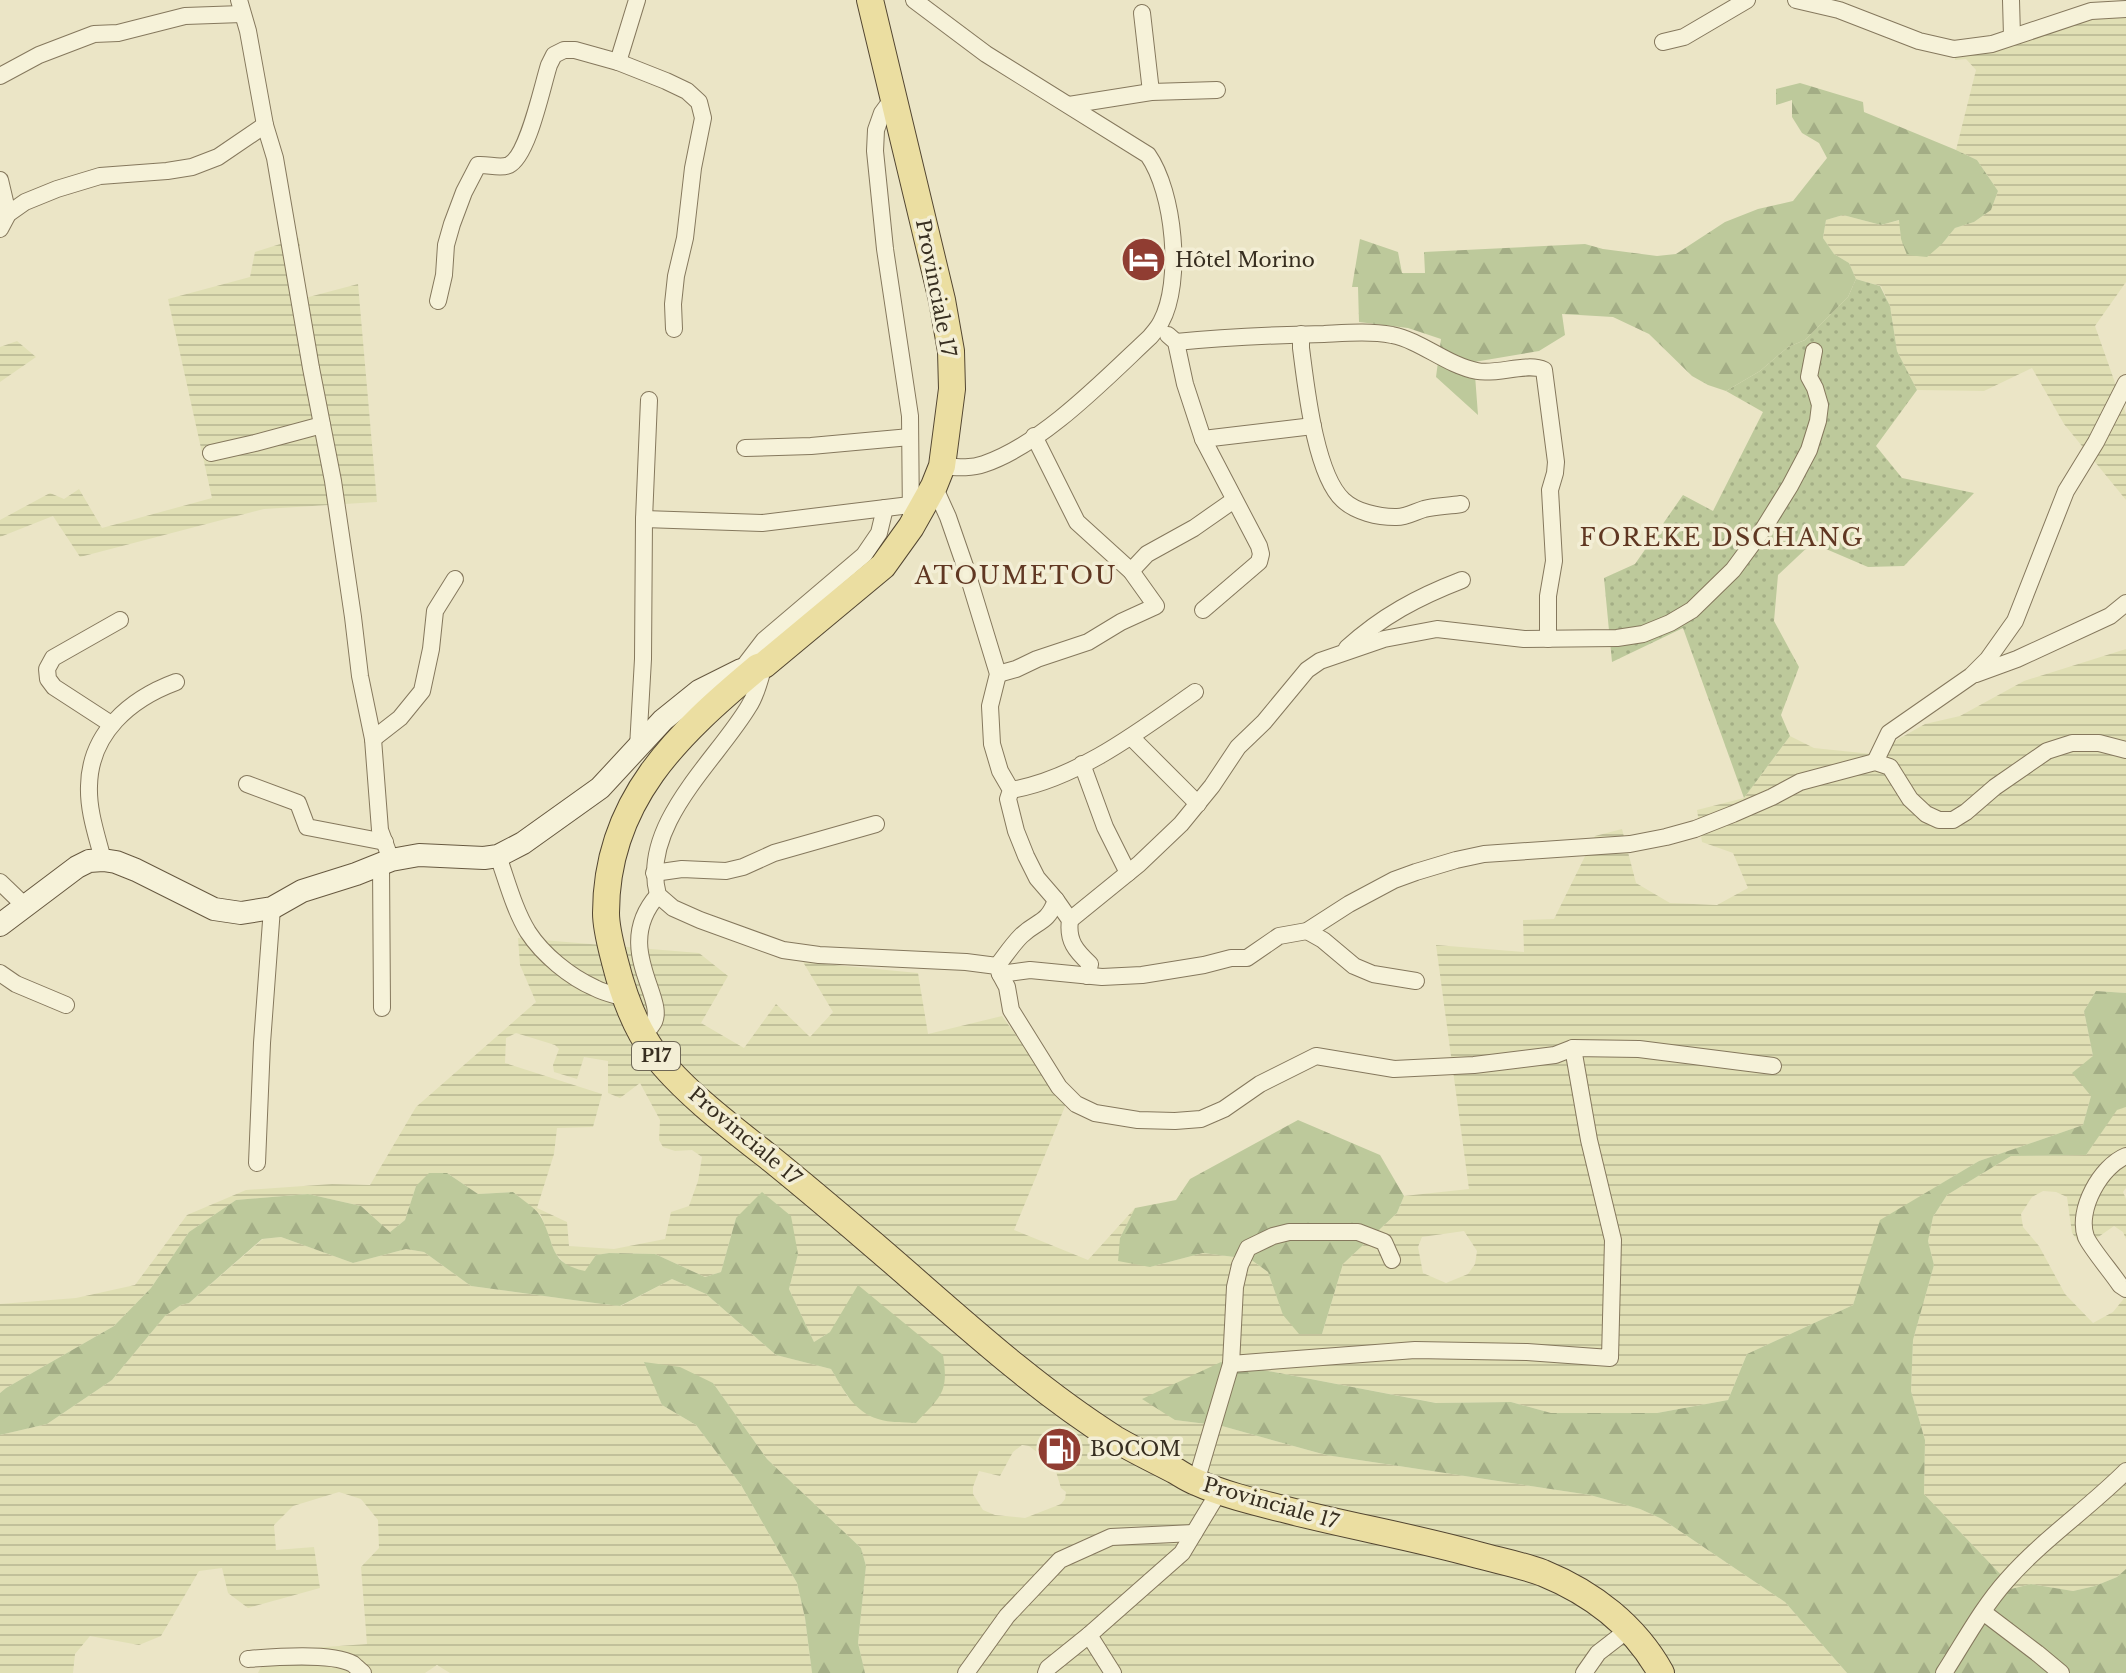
<svg xmlns="http://www.w3.org/2000/svg" width="2126" height="1673" font-family="'Libre Baskerville',serif">
<style>
.farmland{fill:url(#farmland-rules);fill-rule:evenodd}
.grass{fill:url(#grass-dots)}
.forest{fill:url(#forest-firs)}
.lines{fill:none;stroke-linecap:round;stroke-linejoin:round}
.street-casing{stroke:#85785d;stroke-width:18}
.secondary-casing{stroke:#675940;stroke-width:24}
.primary-casing{stroke:#534631;stroke-width:28}
.street{stroke:#f6f2d9;stroke-width:16}
.secondary{stroke:#f6f2d9;stroke-width:22}
.primary{stroke:#ebdea1;stroke-width:26}
.labels{text-anchor:middle;stroke-width:7;stroke-linejoin:round;paint-order:stroke}
.shield{fill:#f3eed5;stroke:#6f6856;stroke-width:2}
.shield-label{font-size:18px;font-weight:bold;fill:#372e20}
.poi-label{font-size:20px;fill:#372e20;stroke:#f3eed5;text-anchor:start}
.street-label{font-size:20px;fill:#372e20;stroke:#f3eed5}
.quarter-label{font-size:24px;letter-spacing:2px;fill:#603722;stroke:#f3eed5}
</style>
<defs>
<pattern id="farmland-rules" width="6" height="5" patternUnits="userSpaceOnUse" patternTransform="scale(2)"><rect width="6" height="5" fill="#e0dfb4"/><path d="M0 2.5h6" fill="none" stroke="#c1c09a"/></pattern>
<pattern id="grass-dots" width="8" height="8" patternUnits="userSpaceOnUse" patternTransform="scale(2)"><rect width="8" height="8" fill="#bdc99b"/><path d="M2 2h.1M6 6h.1" fill="none" stroke="#a3ad85" stroke-width="1.8" stroke-linecap="round"/></pattern>
<pattern id="forest-firs" width="22" height="20" patternUnits="userSpaceOnUse" patternTransform="scale(2)"><rect width="22" height="20" fill="#bdc99b"/><path d="M5 1l3.5 6h-7zM16 11l3.5 6h-7z" fill="#a3ad85"/></pattern>
</defs>
<rect width="100%" height="100%" fill="#ebe5c6"/>
<g class="farmland">
<polygon points="2126,4 2126,282 2095,326 2126,414 2126,500 2064,424 2032,368 1984,391 1917,390 1897,351 1890,306 1881,286 1856,279 1849,263 1834,254 1823,238 1826,220 1843,215 1881,225 1900,220 1901,239 1942,244 1955,228 1974,222 1991,210 1998,191 1977,160 1956,150 1976,70 1966,59 1955,60 1955,46"/>
<polygon points="299,238 305,298 358,284 377,502 264,509 80,557 53,516 0,537 0,520 50,493 64,499 79,489 102,528 212,498 168,299 250,277 255,252"/>
<polygon points="17,341 36,357 0,382 0,347"/>
<path d="M 2126,649 L 2126,993 L 2096,991 L 2084,1011 L 2093,1056 L 2091,1096 L 2083,1125 L 1979,1161 L 1881,1220 L 1853,1305 L 1747,1354 L 1728,1400 L 1657,1413 L 1551,1413 L 1511,1402 L 1437,1403 L 1221,1362 L 1175,1420 L 1222,1426 L 1326,1455 L 1590,1495 L 1640,1509 L 1662,1519 L 1785,1602 L 1847,1673 L 865,1673 L 858,1643 L 866,1566 L 861,1548 L 767,1459 L 713,1383 L 645,1362 L 662,1405 L 696,1425 L 741,1485 L 797,1583 L 805,1618 L 812,1673 L 450,1673 L 437,1665 L 425,1673 L 258,1673 L 269,1651 L 367,1644 L 361,1567 L 379,1548 L 378,1520 L 361,1499 L 339,1492 L 293,1506 L 274,1525 L 276,1550 L 314,1547 L 320,1588 L 248,1608 L 228,1593 L 222,1568 L 199,1571 L 161,1636 L 139,1645 L 90,1636 L 75,1654 L 73,1673 L 0,1673 L 0,1435 L 47,1424 L 112,1380 L 165,1316 L 181,1305 L 189,1303 L 263,1239 L 281,1237 L 353,1263 L 406,1249 L 424,1252 L 471,1286 L 602,1304 L 621,1306 L 672,1279 L 706,1294 L 776,1355 L 831,1369 L 849,1399 L 830,1332 L 814,1342 L 789,1289 L 798,1253 L 736,1218 L 721,1272 L 705,1277 L 655,1254 L 609,1253 L 596,1255 L 586,1272 L 568,1267 L 555,1253 L 541,1215 L 513,1192 L 478,1194 L 447,1173 L 416,1186 L 405,1220 L 390,1232 L 361,1206 L 308,1194 L 236,1200 L 189,1232 L 151,1288 L 114,1326 L 6,1388 L 0,1393 L 0,1304 L 76,1298 L 135,1285 L 187,1215 L 246,1190 L 332,1184 L 370,1185 L 416,1107 L 536,1002 L 520,965 L 518,938 L 699,953 L 728,976 L 701,1023 L 744,1048 L 776,1004 L 810,1037 L 833,1012 L 803,962 L 918,973 L 928,1034 L 1002,1016 L 1066,1104 L 1014,1230 L 1088,1260 L 1135,1208 L 1120,1238 L 1150,1267 L 1203,1253 L 1250,1259 L 1268,1272 L 1283,1314 L 1322,1334 L 1343,1264 L 1397,1213 L 1404,1196 L 1469,1189 L 1436,945 L 1524,952 L 1523,920 L 1554,919 L 1595,836 L 1622,829 L 1636,883 L 1670,903 L 1717,905 L 1748,888 L 1733,853 L 1702,842 L 1697,810 L 1744,798 L 1790,736 L 1814,748 L 1872,754 L 1925,724 L 1960,716 L 2024,681 ZM 516,1033 L 555,1045 L 559,1049 L 553,1065 L 554,1072 L 577,1079 L 584,1057 L 608,1061 L 608,1093 L 620,1098 L 640,1083 L 660,1120 L 659,1140 L 663,1147 L 675,1151 L 692,1150 L 702,1157 L 698,1181 L 689,1206 L 671,1212 L 665,1239 L 614,1249 L 569,1246 L 567,1222 L 537,1208 L 554,1154 L 557,1128 L 593,1127 L 602,1094 L 505,1063 L 506,1038 ZM 1464,1231 L 1477,1251 L 1475,1264 L 1468,1274 L 1446,1283 L 1423,1273 L 1418,1247 L 1422,1237 ZM 1022,1445 L 1029,1446 L 1054,1465 L 1061,1488 L 1066,1492 L 1065,1499 L 1061,1504 L 1025,1518 L 995,1515 L 983,1510 L 973,1494 L 973,1487 L 979,1471 L 1000,1476 L 1013,1452 Z"/>
<polygon points="2126,1107 2126,1188 2123,1192 2126,1199 2126,1239 2123,1232 2114,1226 2094,1240 2080,1244 2072,1233 2067,1197 2056,1192 2043,1191 2032,1197 2021,1214 2023,1227 2039,1246 2065,1294 2093,1323 2113,1312 2126,1296 2126,1569 2117,1577 2095,1586 2073,1591 2031,1584 2007,1590 2006,1580 1924,1494 1925,1440 1911,1391 1913,1340 1934,1265 1928,1241 1933,1217 1947,1195 2011,1156 2086,1155 2117,1109"/>
</g>
<polygon class="grass" points="1856,279 1880,286 1890,306 1897,351 1917,390 1876,446 1902,478 1974,493 1904,566 1868,567 1812,543 1778,575 1774,621 1799,667 1781,715 1790,736 1744,798 1683,628 1612,662 1604,578 1635,564 1683,495 1713,511 1763,412 1726,391 1760,371 1788,347 1805,340 1848,297"/>
<g class="forest">
<polygon points="1800,83 1863,102 1864,112 1956,150 1977,160 1998,191 1991,210 1974,222 1955,228 1942,244 1927,257 1907,255 1901,239 1899,220 1881,225 1843,215 1826,220 1823,238 1834,254 1849,263 1856,279 1848,297 1805,340 1788,347 1760,371 1726,391 1708,385 1692,376 1649,334 1613,317 1562,314 1565,335 1539,351 1474,362 1478,415 1436,377 1441,339 1408,328 1359,322 1358,287 1352,287 1360,239 1398,252 1402,273 1425,273 1424,252 1585,244 1603,249 1657,256 1676,254 1725,222 1758,209 1793,201 1827,158 1819,143 1802,133 1792,117 1792,100 1776,105 1776,89"/>
<polygon points="2096,991 2126,993 2126,1107 2117,1110 2086,1155 2011,1156 1947,1195 1933,1217 1928,1241 1934,1265 1913,1340 1911,1391 1925,1440 1924,1494 2006,1580 2007,1590 2031,1584 2073,1591 2095,1586 2117,1577 2126,1569 2126,1673 1847,1673 1785,1602 1662,1519 1640,1509 1590,1495 1326,1455 1222,1426 1175,1420 1142,1399 1221,1362 1436,1403 1511,1402 1551,1413 1657,1413 1728,1400 1747,1354 1853,1305 1880,1220 1979,1161 2083,1125 2091,1096 2072,1073 2093,1056 2084,1011"/>
<polygon points="1298,1120 1380,1155 1404,1196 1397,1213 1343,1264 1322,1334 1299,1334 1283,1315 1268,1272 1250,1259 1203,1253 1150,1267 1118,1261 1120,1238 1135,1208 1176,1200 1190,1179"/>
<path d="M 429,1173 L 447,1173 L 478,1194 L 513,1192 C 522,1200 537,1208 542,1219 C 556,1247 549,1263 585,1271 L 596,1255 L 609,1253 L 655,1254 L 705,1277 L 721,1272 L 736,1218 L 762,1192 L 791,1216 L 798,1254 L 789,1289 L 814,1342 L 830,1332 L 858,1285 L 943,1355 C 949,1393 941,1396 916,1423 C 904,1422 890,1423 878,1419 C 854,1412 843,1389 831,1369 L 776,1355 L 706,1294 L 672,1279 L 620,1306 L 602,1304 L 471,1286 L 424,1252 L 406,1249 L 353,1263 L 281,1237 L 262,1239 L 189,1303 L 181,1305 L 165,1316 L 112,1380 L 47,1424 L 0,1435 L 0,1393 L 6,1388 L 114,1326 L 151,1288 L 189,1232 L 236,1200 L 308,1194 L 361,1206 L 390,1232 L 405,1220 L 416,1186 Z"/>
<polygon points="644,1362 680,1367 713,1383 767,1459 861,1548 866,1566 858,1643 865,1673 812,1673 805,1618 797,1583 741,1485 696,1425 662,1405"/>
</g>
<g class="lines">
<defs>
<g id="street">
<polyline points="239,0 248,31 265,125 275,158 311,368 333,481 353,617 360,676 373,739 380,830 391,860"/>
<path d="M 914,0 L 986,54 L 1148,155 C 1174,192 1183,282 1161,322 C 1158,328 1154,332 1150,337 C 1105,379 1043,444 984,464 C 970,469 956,467 942,466"/>
<polyline points="1796,0 1839,10 1919,41 1954,49 1992,44 2091,11 2126,9"/>
<polyline points="2011,0 2012,36"/>
<polyline points="1142,13 1151,92"/>
<polyline points="1663,42 1684,37 1747,0"/>
<polyline points="618,62 637,0"/>
<polyline points="0,76 39,55 94,34 118,33 185,16 242,14"/>
<polyline points="893,98 882,113 876,130 875,151 885,249 910,416 911,521"/>
<polyline points="1069,105 1151,92 1217,90"/>
<polyline points="0,180 8,214"/>
<polyline points="0,229 8,214 25,202 57,189 100,176 167,171 192,167 218,157 265,125"/>
<path d="M 438,301 L 444,275 L 446,245 L 452,224 L 464,192 L 478,165 C 488,164 500,169 509,165 C 528,156 542,87 549,65 L 554,55 L 564,50 L 575,50 L 618,62 L 666,81 L 687,91 L 699,102 L 703,118 L 693,168 L 685,238 L 676,276 L 673,304 L 674,329"/>
<path d="M 1301,334 L 1301,348 C 1306,386 1315,474 1343,500 C 1356,512 1378,517 1395,517 C 1405,518 1414,512 1424,509 C 1436,506 1449,506 1461,504"/>
<polyline points="1168,335 1176,342 1185,384 1203,439 1259,546 1261,554 1259,562 1203,610"/>
<path d="M 1176,342 C 1225,337 1274,335 1324,334 C 1346,333 1369,331 1392,335 C 1422,341 1446,365 1477,371 C 1497,375 1528,362 1544,370 L 1556,462 L 1555,473 L 1550,490 L 1554,561 L 1548,596 L 1548,639"/>
<polyline points="1203,439 1313,426"/>
<polyline points="745,448 811,446 910,437"/>
<polyline points="211,453 255,443 322,425"/>
<path d="M 934,486 L 948,517 L 966,569 L 998,674 L 990,706 L 992,744 L 1000,771 L 1011,790 L 1008,799 L 1016,831 L 1026,856 L 1037,878 L 1056,900 L 1070,920 C 1067,941 1076,951 1090,964 L 1087,976"/>
<polyline points="644,519 762,523 910,505"/>
<polyline points="1131,571 1147,554 1194,528 1234,500"/>
<path d="M 1347,648 C 1382,616 1418,597 1462,580"/>
<path d="M 764,665 C 760,679 757,694 749,706 C 717,760 639,825 658,895 L 673,908 L 700,920 L 783,950 L 819,955 L 966,962 L 997,966 L 1000,974 L 1030,970 L 1102,977 L 1142,975 L 1204,965 L 1231,958 L 1247,958 L 1279,936 L 1307,931 L 1349,904 L 1394,880 L 1416,872 L 1456,860 L 1484,854 L 1630,844 L 1666,837 L 1695,829 L 1733,814 L 1772,797 L 1800,782 L 1875,762 L 1890,767 L 1910,799 L 1926,814 L 1939,820 L 1953,820 L 1966,812 L 1995,787 L 2047,751 L 2072,743 L 2099,743 L 2126,750"/>
<polyline points="741,670 764,640 864,555 879,533 885,508"/>
<polyline points="998,674 1016,669 1037,659 1088,642 1121,622 1156,606 1131,571 1077,522 1034,436"/>
<polyline points="1976,674 2017,659 2110,616 2126,603"/>
<polyline points="111,724 54,687 48,679 47,669 53,658 120,620"/>
<polyline points="1131,737 1198,804"/>
<polyline points="373,739 400,718 422,691 431,649 435,611 455,579"/>
<polyline points="638,747 643,659 644,519 649,400"/>
<polyline points="1875,762 1889,733 1971,676 1988,659 2015,621 2066,491 2096,442 2126,383"/>
<polyline points="1082,764 1105,827 1128,873"/>
<polyline points="247,784 298,803 307,827 385,842"/>
<path d="M 1011,790 C 1077,779 1141,730 1195,692"/>
<path d="M 498,856 C 507,881 514,909 528,932 C 543,955 570,977 595,988 C 604,993 615,995 625,998"/>
<path d="M 103,860 C 97,836 88,811 89,786 C 90,733 130,699 176,682"/>
<polyline points="381,865 382,1008"/>
<polyline points="654,873 682,869 726,871 743,867 774,853 876,824"/>
<polyline points="0,882 25,906"/>
<polyline points="1070,920 1139,864 1181,824 1212,786 1238,747 1264,722 1307,670 1320,661 1384,639 1437,629 1524,639 1617,638 1643,634 1670,623 1692,610 1733,570 1764,528 1790,486 1809,450 1818,421 1820,405 1815,388 1809,377 1814,351"/>
<polyline points="1307,931 1323,940 1354,966 1373,974 1416,981"/>
<path d="M 997,966 C 1005,956 1012,945 1021,936 C 1037,920 1047,925 1056,900"/>
<polyline points="0,973 16,984 66,1005"/>
<polyline points="1000,974 1007,987 1011,1010 1059,1087 1076,1104 1095,1113 1138,1120 1175,1121 1201,1119 1224,1109 1260,1084 1316,1056 1394,1069 1474,1065 1555,1055 1573,1048 1639,1049 1773,1066"/>
<path d="M 642,1033 C 646,1031 650,1029 652,1025 C 671,1001 610,949 658,895"/>
<path d="M 2126,1156 C 2101,1166 2076,1210 2086,1237 C 2090,1247 2113,1274 2120,1285 L 2126,1289"/>
<polyline points="257,1163 262,1043 272,908"/>
<polyline points="1231,1364 1415,1350 1527,1352 1610,1358 1613,1240 1589,1140 1573,1048"/>
<polyline points="1196,1482 1231,1364 1235,1287 1240,1265 1248,1248 1273,1236 1289,1232 1358,1232 1384,1242 1392,1260"/>
<polyline points="1983,1612 2037,1653 2061,1673"/>
<polyline points="1089,1635 1113,1673"/>
<path d="M 248,1659 C 273,1657 331,1652 353,1664 C 355,1666 361,1671 363,1673"/>
<polyline points="966,1673 1007,1616 1060,1560 1111,1537 1194,1533"/>
<polyline points="1046,1673 1048,1668 1089,1635 1182,1553 1220,1490"/>
<polyline points="1584,1673 1598,1653 1629,1629"/>
<path d="M 1944,1673 C 1964,1642 1982,1608 2007,1580 C 2042,1540 2088,1509 2126,1471"/>
</g>
<polyline id="secondary" points="0,925 77,867 89,861 103,860 116,862 136,870 214,909 241,913 272,908 302,891 356,874 391,860 419,855 484,858 498,856 523,843 600,788 663,720 699,691 741,670 753,668"/>
<path id="primary" d="M 870,0 L 942,300 L 951,351 L 952,389 L 942,466 L 934,486 L 911,527 L 883,566 L 764,665 L 758,667 C 678,734 606,800 606,913 C 606,929 611,946 615,962 C 623,994 634,1026 654,1053 C 682,1090 729,1126 765,1154 C 800,1182 834,1211 868,1240 C 948,1308 1025,1382 1115,1439 C 1134,1450 1154,1460 1174,1470 C 1181,1474 1188,1479 1196,1482 C 1222,1494 1255,1502 1283,1509 C 1348,1526 1414,1537 1478,1555 C 1500,1561 1522,1565 1543,1573 C 1592,1593 1635,1626 1661,1673"/>
</defs>
<use href="#street" class="street-casing"/>
<use href="#secondary" class="secondary-casing"/>
<use href="#primary" class="primary-casing"/>
<use href="#street" class="street"/>
<use href="#secondary" class="secondary"/>
<use href="#primary" class="primary"/>
</g>
<defs>
<symbol id="hotel-disc" viewBox="-11 -11 22 22"><circle r="9.5" fill="#903d32" stroke="#f3eed5"/><path d="M-6-4.5h1.5V1H6V5H4.5V3h-9V5H-6ZM-4 0a1.8 1.8 0 1 1 3.6 0ZM.5 0V-2.5h3Q6-2.5 6 0Z" fill="#fff"/></symbol>
<symbol id="fuel-disc" viewBox="-11 -11 22 22"><circle r="9.5" fill="#903d32" stroke="#f3eed5"/><path d="M-5.5-6h7V0h2V4h1.3V-2.5L3-4.5l.8-.8L6-3V5H2.5V1h-1V6h-7ZM-4.2-4.7v3.2H.2V-4.7Z" fill="#fff"/></symbol>
</defs>
<g fill-rule="evenodd">
<use href="#hotel-disc" x="1118" y="234" width="51" height="51"/>
<use href="#fuel-disc" x="1034" y="1424" width="51" height="51"/>
</g>
<g class="labels">
<rect class="shield" x="632" y="1042" width="48" height="28" rx="6"/>
<g class="shield-label">
<text x="656" y="1062">P17</text>
</g>
<g class="poi-label">
<text x="1175" y="267">Hôtel Morino</text>
<text x="1090" y="1456">BOCOM</text>
</g>
<g class="street-label">
<text transform="translate(936 288) rotate(79)" y="7">Provinciale 17</text>
<text transform="translate(745 1136) rotate(40)" y="7">Provinciale 17</text>
<text transform="translate(1271 1503) rotate(16)" y="7">Provinciale 17</text>
</g>
<g class="quarter-label">
<text x="1722" y="546">FOREKE DSCHANG</text>
<text x="1016" y="584">ATOUMETOU</text>
</g>
</g>
</svg>
